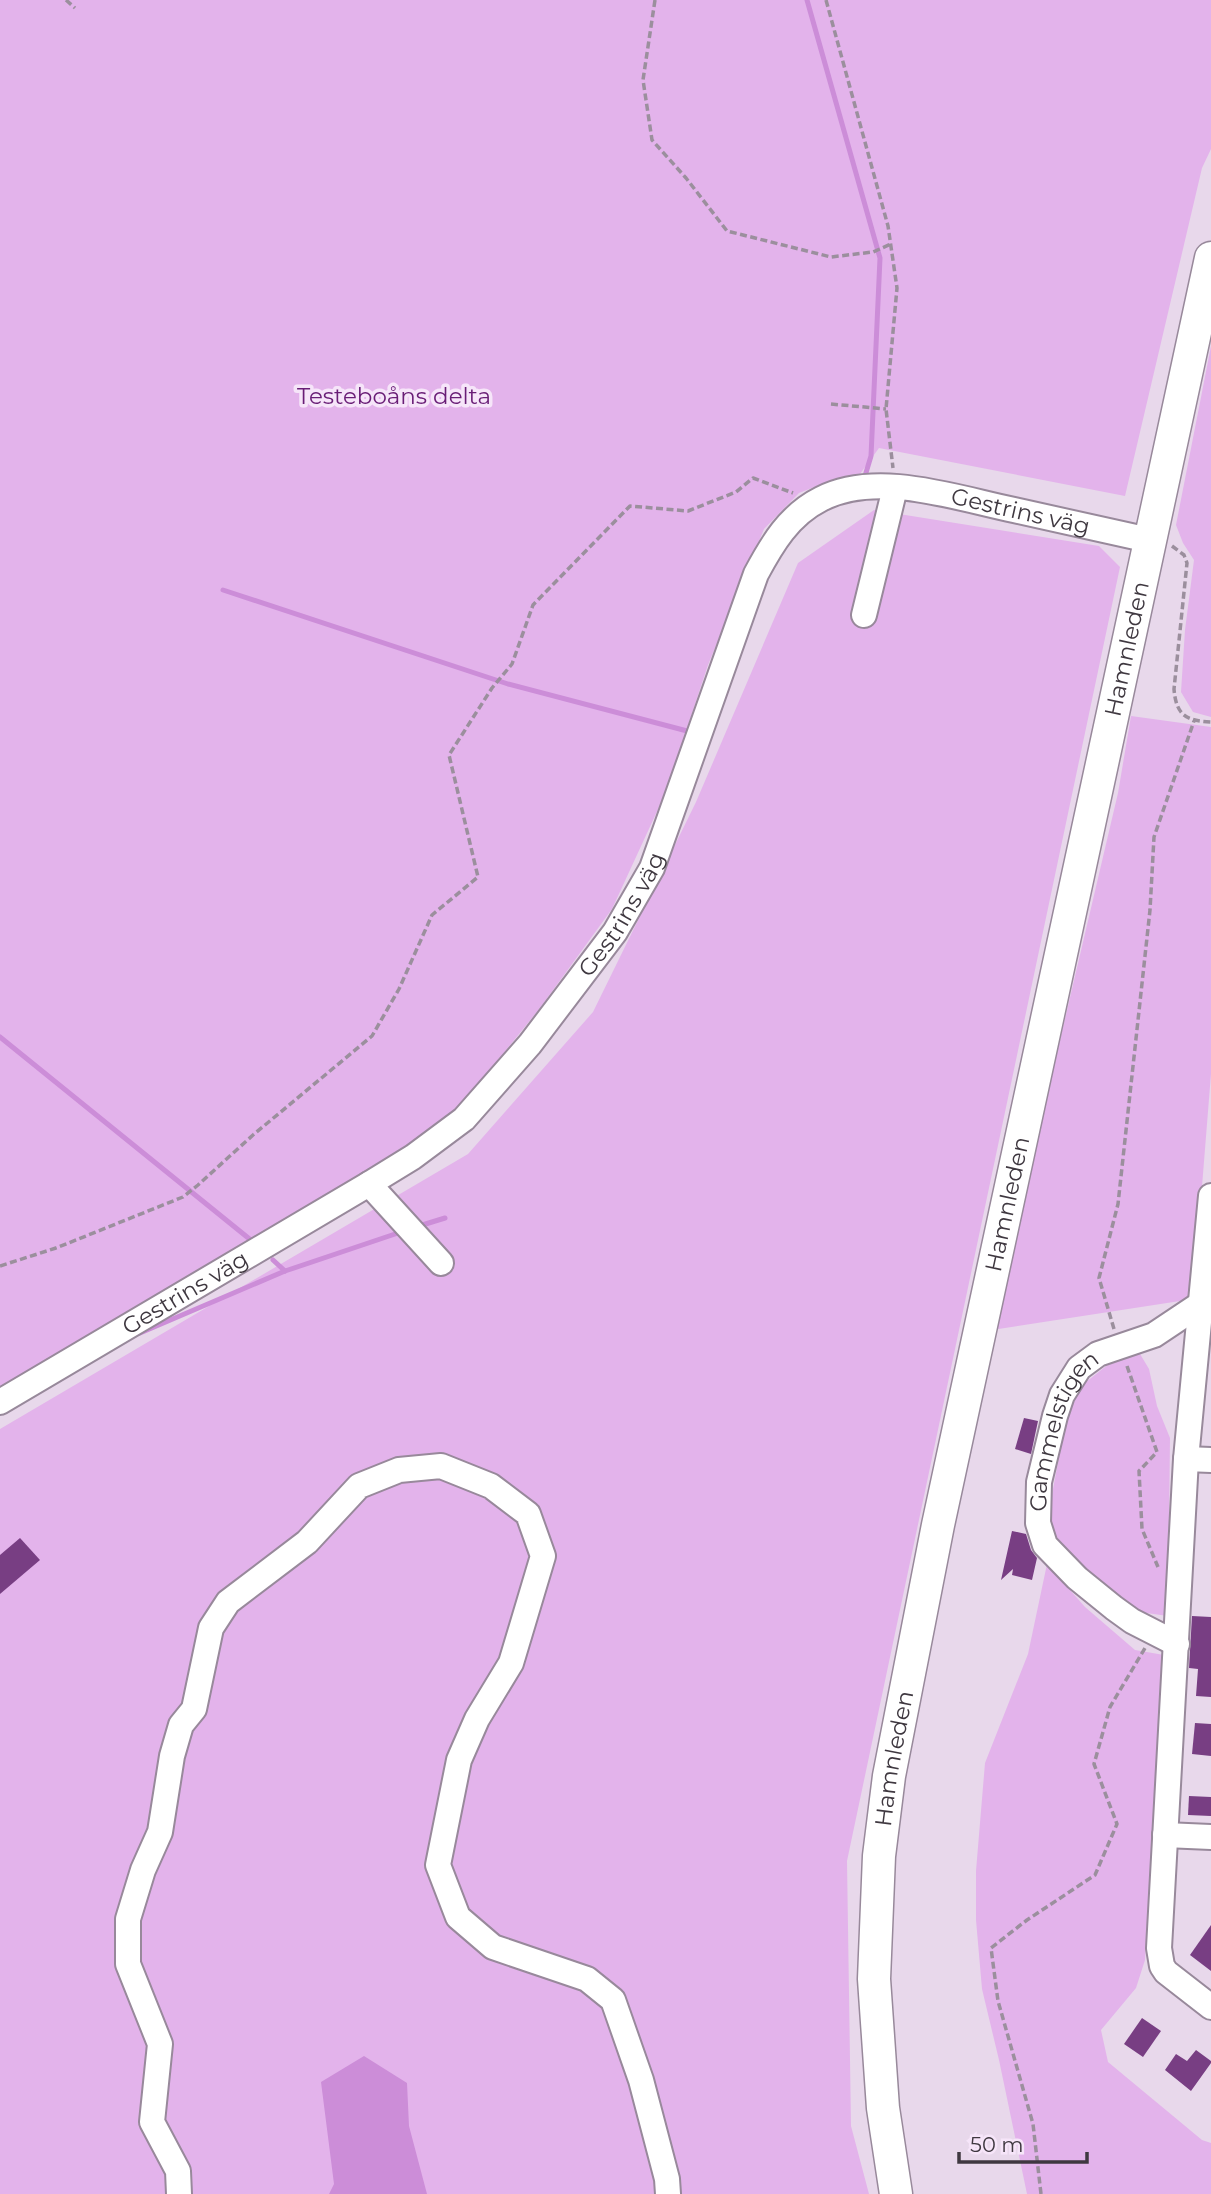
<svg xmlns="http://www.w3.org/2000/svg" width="1211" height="2194" font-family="Montserrat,sans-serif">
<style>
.green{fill:#e3b3eb}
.water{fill:#cc8dd8}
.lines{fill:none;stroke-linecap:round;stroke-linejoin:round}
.stream{stroke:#cc8dd8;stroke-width:5}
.building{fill:#783e83}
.minor-casing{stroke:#98899b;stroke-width:28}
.major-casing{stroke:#98899b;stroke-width:35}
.path{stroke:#9b8f9d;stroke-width:3.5;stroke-dasharray:7 3.5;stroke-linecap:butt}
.minor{stroke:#fff;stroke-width:24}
.major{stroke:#fff;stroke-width:32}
.labels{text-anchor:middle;stroke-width:7;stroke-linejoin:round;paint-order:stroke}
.park-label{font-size:23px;fill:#691d76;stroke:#f6e5f9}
.street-label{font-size:23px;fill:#3f3840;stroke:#f6e5f9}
</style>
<rect width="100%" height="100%" fill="#e8d8eb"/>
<g class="green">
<polygon points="0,0 1211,0 1211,149 1202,168 1125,496 879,448 860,474 832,480 799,493 764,529 708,665 666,792 612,909 540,1008 458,1110 372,1173 0,1390"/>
<polygon points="1211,346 1211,717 1193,712 1181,692 1185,630 1194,560 1183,543 1176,525"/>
<polygon points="874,510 1099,546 1120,567 847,1861 851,2126 869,2194 0,2194 0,1429 468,1154 593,1012 696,802 798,563"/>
<polygon points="1131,716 1211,727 1211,1074 1193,1299 992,1330 1118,793"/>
<polygon points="1140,1354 1149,1369 1157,1406 1170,1438 1168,1616 1125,1610 1093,1583 1046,1526 1071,1394 1115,1359"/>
<polygon points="1047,1564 1085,1607 1135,1650 1164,1655 1145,1960 1136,1988 1101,2030 1108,2062 1202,2140 1211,2143 1211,2194 1027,2194 999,2060 982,1989 976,1920 976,1871 985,1763 1028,1654"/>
</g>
<polygon class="water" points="364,2056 407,2083 409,2126 427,2194 329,2194 334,2184 321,2082"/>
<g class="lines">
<g class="stream">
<polyline points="807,0 880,258 871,456 865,476 863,477"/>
<polyline points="223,590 508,684 691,732"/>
<polyline points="0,1037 252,1241"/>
<polyline points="419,1226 445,1218"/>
<polyline points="273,1260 285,1271"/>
<polyline points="140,1333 285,1271 401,1232"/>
</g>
</g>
<g class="building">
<polygon points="1024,1418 1038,1421 1031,1454 1015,1449"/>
<polygon points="1012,1531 1026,1534 1031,1550 1037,1558 1032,1580 1012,1575 1013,1569 1001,1580"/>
<polygon points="20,1538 40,1560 0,1594 0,1555"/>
<polygon points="1192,1616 1211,1617 1211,1697 1196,1696 1198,1669 1189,1668"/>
<polygon points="1195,1723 1211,1724 1211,1756 1192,1754"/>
<polygon points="1189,1796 1211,1797 1211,1816 1188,1815"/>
<polygon points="1211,1925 1211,1971 1190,1955"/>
<polygon points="1142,2018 1161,2031 1143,2057 1124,2044"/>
<polygon points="1196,2050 1211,2061 1211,2063 1191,2091 1165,2070 1176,2054 1187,2061"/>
</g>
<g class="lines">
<defs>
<g id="minor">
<polyline points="864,615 895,488"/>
<polyline points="369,1184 441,1263"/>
<polyline points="1211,1196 1186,1459 1159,1948 1162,1966 1166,1972 1211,2007"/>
<path id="s1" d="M 0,1402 L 369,1184 L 413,1157 L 464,1119 L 530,1044 L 615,932 L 652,868 L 756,574 C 772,544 789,515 821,499 C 877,470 956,498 1014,510 C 1059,520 1104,530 1149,540"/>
<polyline points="1186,1459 1211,1460"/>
<path id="s2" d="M 1177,1644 L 1132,1621 L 1114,1608 L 1077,1578 L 1045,1545 L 1038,1523 L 1039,1482 L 1055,1416 L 1062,1395 L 1079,1368 L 1098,1354 L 1154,1335 L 1199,1305"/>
<polyline points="1165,1835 1211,1837"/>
<polyline points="179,2194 178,2171 152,2122 160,2044 128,1964 128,1919 143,1870 160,1832 172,1756 181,1725 194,1709 211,1628 228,1602 307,1542 359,1486 399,1470 441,1466 491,1486 528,1514 543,1556 511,1663 477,1719 459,1760 438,1865 458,1917 493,1947 587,1979 613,2000 641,2080 667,2179 668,2194"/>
</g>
<g id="major">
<path id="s3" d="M 896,2194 L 883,2108 L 874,1979 L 879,1856 L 889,1776 L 938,1525 L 1211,258"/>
</g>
</defs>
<use href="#minor" class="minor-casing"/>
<use href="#major" class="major-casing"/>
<g class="path">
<polyline points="66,0 75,8"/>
<polyline points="655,0 643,80 652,140 686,178 727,231 831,257 873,252 891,244"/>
<polyline points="826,0 888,226 897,288 886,409 893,468"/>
<polyline points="831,404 886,409"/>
<path d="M 1172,546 L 1184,555 L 1187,563 L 1174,689 C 1176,715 1186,721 1211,722"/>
<polyline points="0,1266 56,1248 183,1197 198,1185 253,1135 372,1036 399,989 432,915 478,877 449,755 492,688 512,664 533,605 630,506 688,511 736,492 753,478 793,493"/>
<polyline points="1114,1329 1099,1278 1118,1204 1150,910 1154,837 1194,721"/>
<polyline points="1127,1366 1157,1452 1139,1471 1142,1529 1158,1567"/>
<polyline points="1041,2194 1033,2124 998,2001 991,1948 1027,1920 1095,1875 1117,1824 1094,1764 1110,1707 1145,1648"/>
</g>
<use href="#minor" class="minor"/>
<use href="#major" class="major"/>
</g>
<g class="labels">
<g class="park-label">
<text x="394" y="404">Testeboåns delta</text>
</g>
<g class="street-label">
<text dy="8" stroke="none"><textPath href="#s1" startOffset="1475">Gestrins väg</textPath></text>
<text dy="8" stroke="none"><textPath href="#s3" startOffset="1572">Hamnleden</textPath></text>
<text dy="8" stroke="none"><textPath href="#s1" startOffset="803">Gestrins väg</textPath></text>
<text dy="8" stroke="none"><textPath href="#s3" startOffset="1004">Hamnleden</textPath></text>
<text dy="8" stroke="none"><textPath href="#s1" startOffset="215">Gestrins väg</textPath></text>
<text dy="8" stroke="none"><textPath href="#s2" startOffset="287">Gammelstigen</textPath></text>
<text dy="8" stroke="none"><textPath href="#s3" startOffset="438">Hamnleden</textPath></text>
</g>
</g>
<path d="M959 2152v10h128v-10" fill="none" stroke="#3f3840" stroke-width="3.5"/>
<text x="970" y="2152" font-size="21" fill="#3f3840" stroke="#f6e5f9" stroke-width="5" paint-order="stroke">50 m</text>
</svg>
